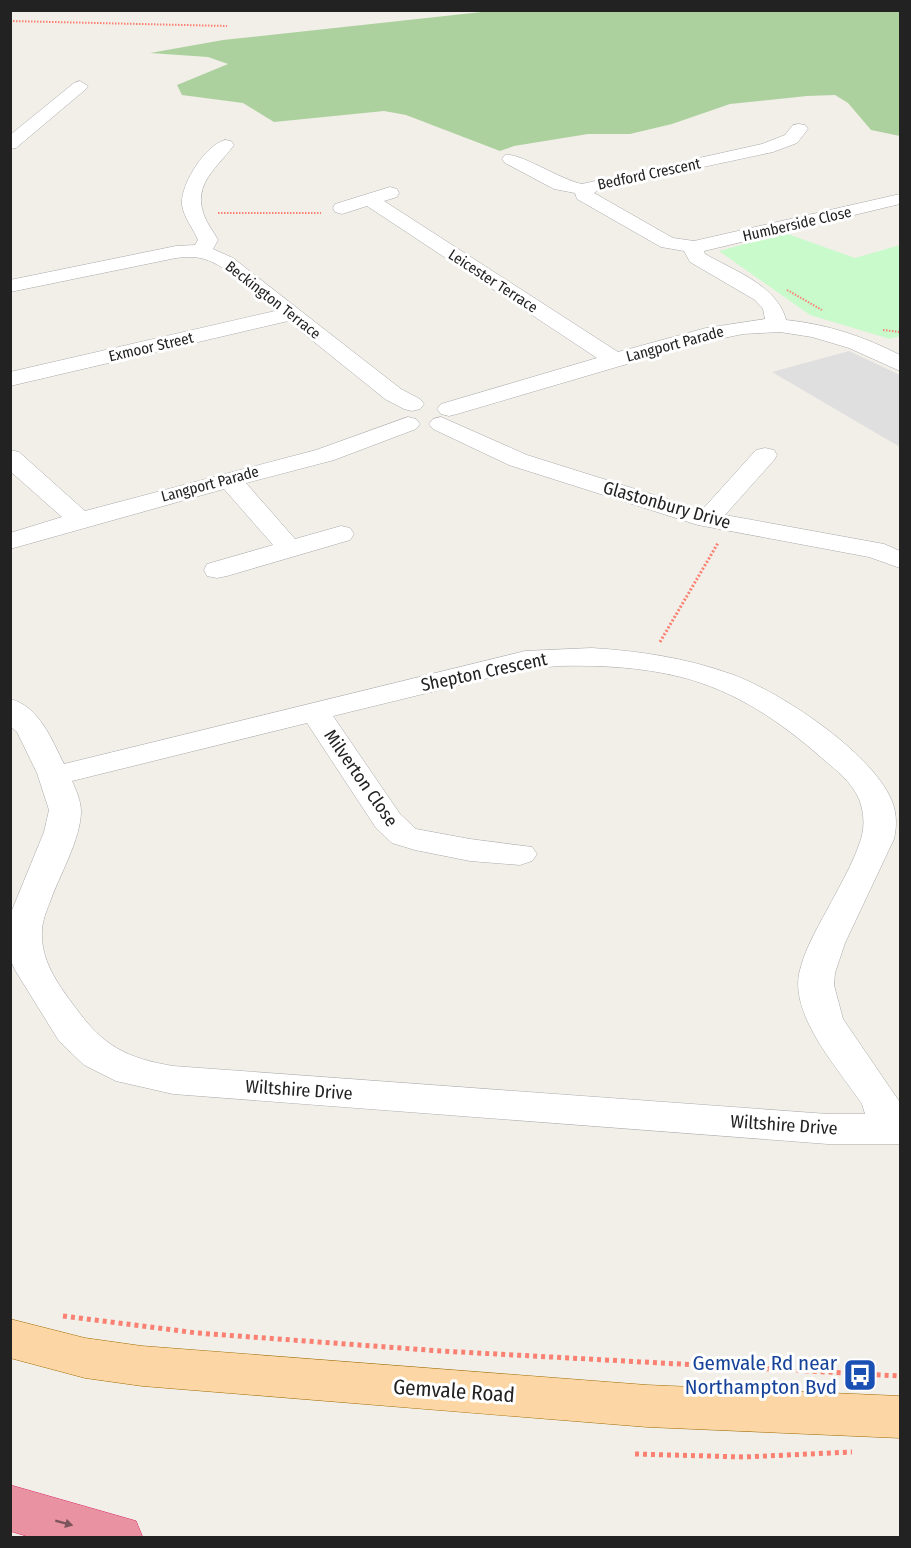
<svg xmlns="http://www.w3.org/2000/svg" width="911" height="1548" font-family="'Fira Sans Condensed',sans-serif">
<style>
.residential{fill:#e0dfdf}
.forest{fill:#add19e}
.park{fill:#c8facc}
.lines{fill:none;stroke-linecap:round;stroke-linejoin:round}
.minor-casing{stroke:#a9a9a9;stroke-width:1}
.major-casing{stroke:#a06b00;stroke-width:1}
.highway-casing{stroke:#dc2a67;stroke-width:1}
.path-far2{stroke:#fa8072;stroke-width:2;stroke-dasharray:1.5 1.5;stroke-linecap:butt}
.path-far1{stroke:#fa8072;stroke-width:3;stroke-dasharray:2 2;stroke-linecap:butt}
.path{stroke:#fa8072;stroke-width:5;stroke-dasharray:4 4;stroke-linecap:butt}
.minor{fill:#fff;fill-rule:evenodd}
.major{fill:#fcd6a4;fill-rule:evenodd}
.highway{fill:#e892a2;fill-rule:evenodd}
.oneway{fill:#7b545c}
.labels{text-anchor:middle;stroke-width:6;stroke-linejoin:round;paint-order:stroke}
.far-street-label{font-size:15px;fill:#222;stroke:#fff}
.street-label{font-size:18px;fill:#222;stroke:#fff}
.near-transit-label{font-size:21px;fill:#164399;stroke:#fff;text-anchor:end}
.near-street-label{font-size:21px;fill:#222;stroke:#fff}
</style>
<rect width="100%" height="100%" fill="#f2efe9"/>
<polygon class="residential" points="849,351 900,375 900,447 772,372"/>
<polygon class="forest" points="500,10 900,11 900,136 871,130 848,103 835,95 807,96 730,104 672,124 630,134 588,134 514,146 500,151 406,115 384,111 274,122 243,103 182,95 177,85 228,64 208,57 150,53 223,40"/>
<polygon class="park" points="785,233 855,258 900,245 900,336 890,339 810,315 719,251"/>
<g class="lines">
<defs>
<g id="minor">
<polygon points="80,81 88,86 86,89 16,148 10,149 10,135 74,83"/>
<path d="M 799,124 L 805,125 L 808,129 L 797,143 L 773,152 L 600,189 L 594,193 L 673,238 L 694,241 L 900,194 L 900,204 L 704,251 L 705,254 C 733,270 778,286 786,320 C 827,324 865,337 900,355 L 900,371 L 849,348 L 812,337 L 780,332 L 743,334 L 695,344 L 457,414 L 449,416 L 441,414 L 437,409 L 441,404 L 597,358 L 367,206 L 342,214 L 335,212 L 333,208 L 335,204 L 390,187 L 397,189 L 399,193 L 397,197 L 384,201 L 618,352 L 706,328 L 765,319 L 763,309 L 755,300 L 690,262 L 684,251 L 661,247 L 577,199 L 575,193 L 554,189 L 505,163 L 502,159 L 505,155 C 519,152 561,180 582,184 L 762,144 L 785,135 L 793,125 Z"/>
<path d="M 225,140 L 231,141 L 234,145 C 218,167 192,184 204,215 C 207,224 214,232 218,240 L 213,249 L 233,258 L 401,389 L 420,399 L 424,404 L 420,409 L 412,411 L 404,409 L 385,399 L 288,321 L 10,386 L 10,372 L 275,311 C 256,296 227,265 204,259 C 195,256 185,257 176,258 L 10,292 L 10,280 L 176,246 L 195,245 L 198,240 C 193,228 184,218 182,205 C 180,185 205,145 225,140 Z"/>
<polygon points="408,417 416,419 420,424 416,429 334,460 246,483 295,539 341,526 350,528 354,534 350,540 227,576 217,578 207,576 204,570 207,564 273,545 224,489 10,549 10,533 62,517 10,471 10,450 19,452 85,511 316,450"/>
<polygon points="441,417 527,455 702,510 756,450 765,448 774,450 777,455 774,460 725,515 884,544 900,551 900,568 869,557 698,525 509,465 433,429 429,424 433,419"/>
<path d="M 592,648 C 640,651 686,658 731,674 C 779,691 870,751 891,799 C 897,812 897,826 894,839 L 845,943 L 835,973 L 834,985 L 843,1019 L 899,1101 L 900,1144 L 828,1144 L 173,1094 L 116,1081 L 84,1065 L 59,1041 L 15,970 L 10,959 L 10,915 L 44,832 L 49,810 L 37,773 L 17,732 L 10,726 L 10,699 C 39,706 52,740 64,764 L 525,651 ZM 559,666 C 600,665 641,667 681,677 C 736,691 781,722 823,759 C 836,770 852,782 859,799 C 864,812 865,826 861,839 C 853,864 839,887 827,910 C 816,930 804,951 799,974 C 791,1017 839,1070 862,1104 L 865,1114 L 828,1114 L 173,1066 C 126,1058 103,1046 75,1007 C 60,987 43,964 42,938 C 41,925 45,914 50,902 C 59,876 81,839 81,811 C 81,801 76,790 72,781 L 307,723 L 376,828 L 392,843 L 415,850 L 470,861 L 520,865 L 532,861 L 537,854 L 532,847 L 470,839 L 416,829 L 400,814 L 333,716 L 525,669 Z"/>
</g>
<polygon id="major" points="10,1319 85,1338 142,1346 647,1385 900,1396 900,1438 647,1427 142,1386 85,1378 10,1358"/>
<polygon id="highway" points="10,1485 136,1521 143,1538 33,1538 10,1531"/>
</defs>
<use href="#minor" class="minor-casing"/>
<use href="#major" class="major-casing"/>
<use href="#highway" class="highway-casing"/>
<g class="path-far2">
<polyline points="10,21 227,26"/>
<polyline points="218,213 321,213"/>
<polyline points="787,290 822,310"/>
<polyline points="883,330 900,332"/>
</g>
<polyline class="path-far1" points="660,642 718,543"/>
<g class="path">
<polyline points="63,1316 197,1333 441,1351 900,1376"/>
<polyline points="635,1454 744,1457 852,1452"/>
</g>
<use href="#minor" class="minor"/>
<use href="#major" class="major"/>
<use href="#highway" class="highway"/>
</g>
<defs><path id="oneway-solid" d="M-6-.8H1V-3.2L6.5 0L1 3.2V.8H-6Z" transform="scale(1.5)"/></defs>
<use class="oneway" href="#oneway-solid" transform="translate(64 1523) rotate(15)"/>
<defs>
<symbol id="bus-square" viewBox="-11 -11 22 22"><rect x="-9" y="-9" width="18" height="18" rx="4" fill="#1a4fb4" stroke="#fff"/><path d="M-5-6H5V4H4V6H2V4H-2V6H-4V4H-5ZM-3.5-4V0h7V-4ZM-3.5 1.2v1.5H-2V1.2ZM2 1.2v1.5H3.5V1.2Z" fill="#fff"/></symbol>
</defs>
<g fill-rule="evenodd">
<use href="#bus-square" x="841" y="1356" width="38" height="38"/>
</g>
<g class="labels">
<g class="far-street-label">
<text transform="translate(649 174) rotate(-12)" y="5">Bedford Crescent</text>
<text transform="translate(797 224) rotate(-13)" y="5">Humberside Close</text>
<text transform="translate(493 281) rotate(33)" y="5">Leicester Terrace</text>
<text transform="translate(273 300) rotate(38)" y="5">Beckington Terrace</text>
<text transform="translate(675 344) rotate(-15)" y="5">Langport Parade</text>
<text transform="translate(151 347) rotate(-13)" y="5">Exmoor Street</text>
<text transform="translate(210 484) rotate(-15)" y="5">Langport Parade</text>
</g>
<g class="street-label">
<text transform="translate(667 505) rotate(16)" y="6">Glastonbury Drive</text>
<text transform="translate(484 672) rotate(-12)" y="6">Shepton Crescent</text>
<text transform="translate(361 778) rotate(55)" y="6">Milverton Close</text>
<text transform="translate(299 1090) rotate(4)" y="6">Wiltshire Drive</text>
<text transform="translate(784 1125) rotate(4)" y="6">Wiltshire Drive</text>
</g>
<g class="near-transit-label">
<text x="837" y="1370">Gemvale Rd near<tspan x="837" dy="24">Northampton Bvd</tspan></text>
</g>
<g class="near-street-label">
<text transform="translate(454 1391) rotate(4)" y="7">Gemvale Road</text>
</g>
</g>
<rect width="911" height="1548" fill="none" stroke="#222222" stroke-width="24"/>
</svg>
